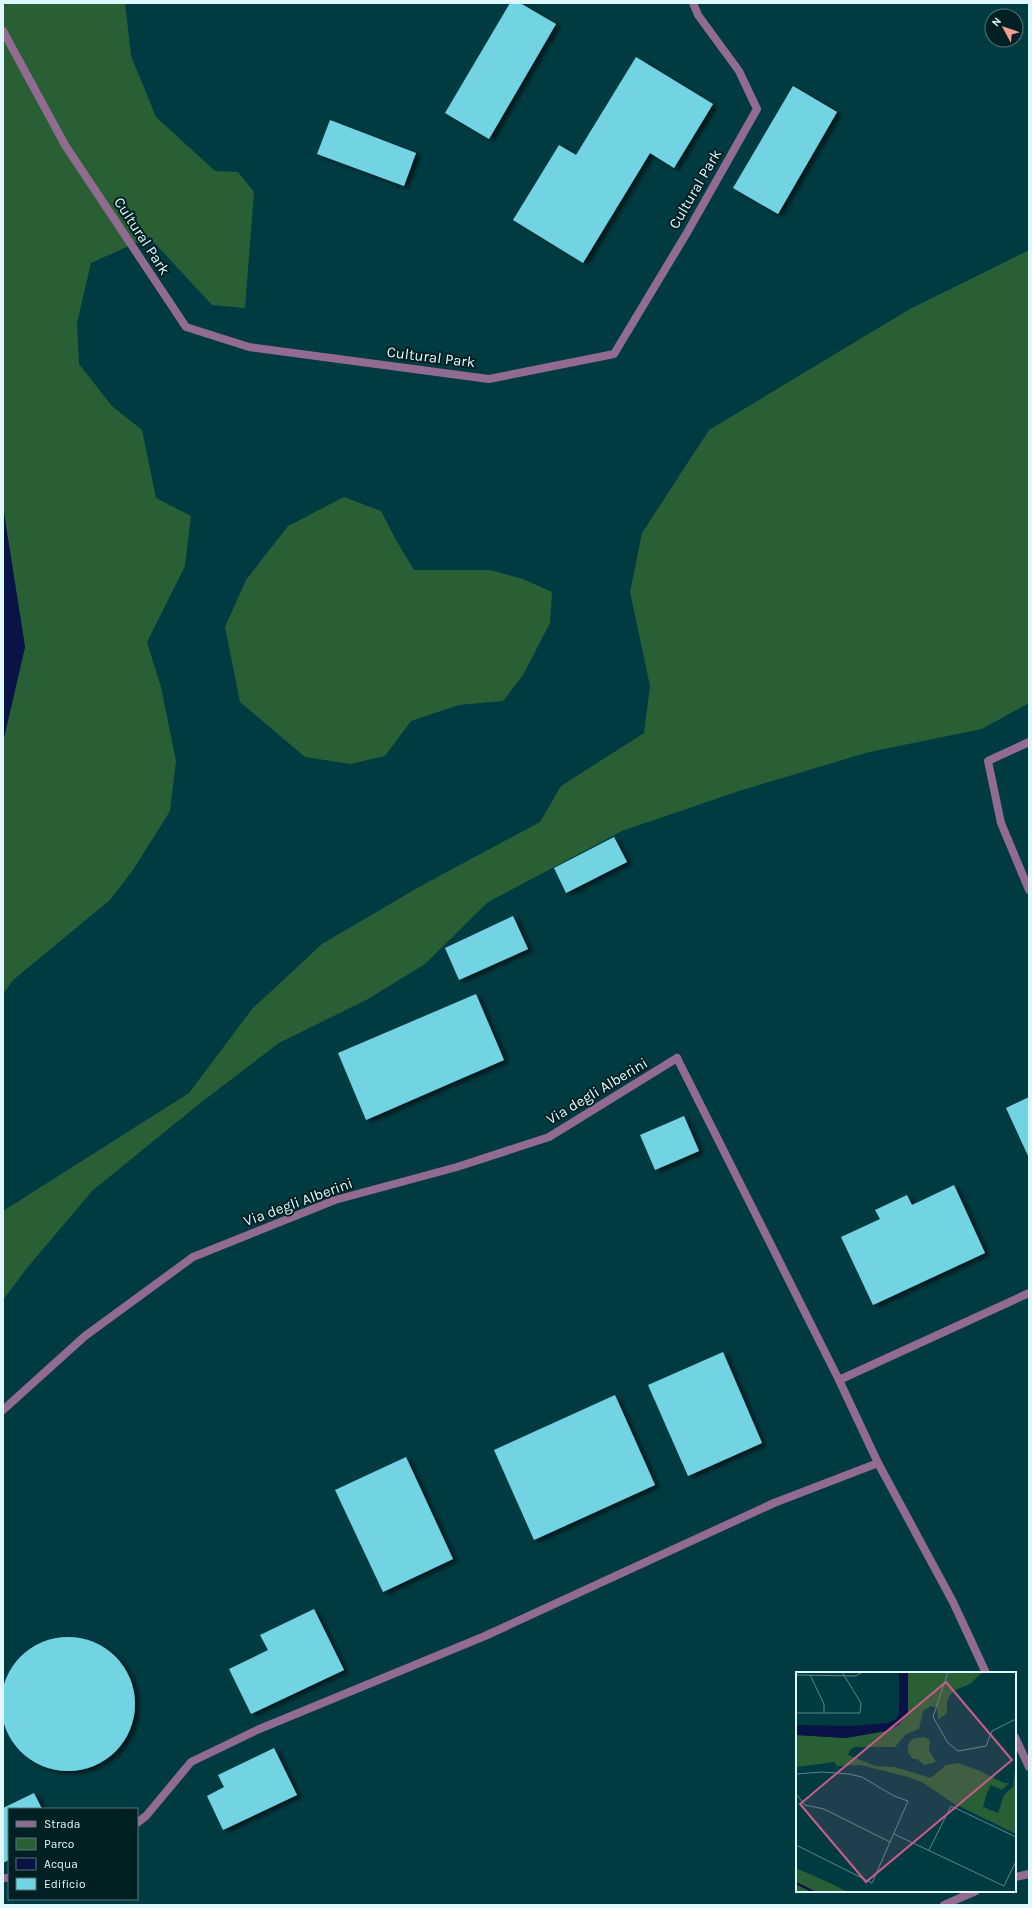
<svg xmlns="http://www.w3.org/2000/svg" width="1032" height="1908" font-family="Karla,sans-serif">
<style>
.green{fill:#295f35}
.water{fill:#0a1345}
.building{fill:#72d4e3;filter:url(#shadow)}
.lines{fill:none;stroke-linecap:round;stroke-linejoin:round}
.lane{stroke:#926c90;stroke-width:8}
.street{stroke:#926c90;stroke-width:8}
.labels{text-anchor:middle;stroke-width:4;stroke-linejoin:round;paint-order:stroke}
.street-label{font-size:15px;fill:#def8fc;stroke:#012024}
.inset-river{fill:none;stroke:#0a1345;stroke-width:2}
.inset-road{fill:none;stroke:#59878c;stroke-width:1}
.view{fill:#ca5b8b;fill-opacity:0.15;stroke:#ca5b8b;stroke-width:2}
.inset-edge{fill:none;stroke:#def8fc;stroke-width:2}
</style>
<defs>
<filter id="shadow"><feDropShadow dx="4.5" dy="2.5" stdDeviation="2" flood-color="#0009"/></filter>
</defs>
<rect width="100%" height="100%" fill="#003b42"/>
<g class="green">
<polygon points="3,3 125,3 131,56 156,117 215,171 238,172 254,192 245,308 212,305 149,237 91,263 77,323 79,364 112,406 142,430 156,498 191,516 185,566 147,642 161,687 176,761 170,811 133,870 110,900 13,980 3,994 3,742 25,647 3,507"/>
<polygon points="1029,250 1029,703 982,729 869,752 739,791 622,831 488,902 425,964 368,999 279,1043 199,1104 92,1191 27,1268 3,1300 3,1211 189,1093 252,1009 322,944 419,887 540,822 561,786 644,733 650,686 630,592 642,533 709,430 910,309"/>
<polygon points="344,497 381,511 396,540 414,570 490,570 523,579 552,592 550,623 523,675 503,701 459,705 411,721 385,756 350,764 305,757 240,702 225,627 246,580 288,526"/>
</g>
<polygon class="water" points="3,507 25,647 3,742"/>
<g class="building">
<polygon points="510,3 520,3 556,24 489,139 445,113"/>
<polygon points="636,57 713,104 674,168 650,153 583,263 513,220 559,145 576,155"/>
<polygon points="793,86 837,112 778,214 733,188"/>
<polygon points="330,120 416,153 404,186 317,154"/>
<polygon points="614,837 627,862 566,893 554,868"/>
<polygon points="513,916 528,949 459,980 445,948"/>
<polygon points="476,994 504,1060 366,1120 338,1053"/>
<polygon points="1029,1097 1029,1158 1006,1108"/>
<polygon points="684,1116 699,1151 655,1170 640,1135"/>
<polygon points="954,1185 985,1253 873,1305 841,1237 880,1219 875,1210 907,1195 912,1205"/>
<polygon points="723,1352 762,1443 688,1476 648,1385"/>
<polygon points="615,1395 655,1485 534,1540 494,1450"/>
<polygon points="406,1457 453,1559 383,1592 335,1490"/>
<polygon points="314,1609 344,1670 251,1714 229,1669 268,1650 260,1635"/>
<circle cx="68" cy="1704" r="67"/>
<polygon points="274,1748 297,1795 223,1830 207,1796 224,1787 218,1775"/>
<polygon points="34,1793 42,1809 9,1809 9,1860 3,1863 3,1808"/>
</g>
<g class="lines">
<g class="lane">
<polyline points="3,31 65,145 186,327 249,347 489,379 614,354 688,231 757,109 739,71 698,15 693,3"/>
<polyline points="1029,742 988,761 1001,823 1029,890"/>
<polyline points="677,1058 839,1380 878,1463 953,1602 986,1673"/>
<polyline points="839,1380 1029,1293"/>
<polyline points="1015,1737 1029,1767"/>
<polyline points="137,1823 146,1816 191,1762 257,1730 485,1636 774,1503 878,1463"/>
<polyline points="1015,1877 1029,1874"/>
<polyline points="3,1878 9,1878"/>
<polyline points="944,1905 976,1891"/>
</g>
<polyline class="street" points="3,1410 85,1336 193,1257 335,1200 457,1167 549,1137 677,1058"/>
</g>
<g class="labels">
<g class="street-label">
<text transform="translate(695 189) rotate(-60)" y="5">Cultural Park</text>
<text transform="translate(142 236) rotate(57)" y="5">Cultural Park</text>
<text transform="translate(431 357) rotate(7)" y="5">Cultural Park</text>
<text transform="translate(597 1091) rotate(-31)" y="5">Via degli Alberini</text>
<text transform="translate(298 1202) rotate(-20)" y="5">Via degli Alberini</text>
</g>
</g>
<g transform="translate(796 1672)">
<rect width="220" height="220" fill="#003b42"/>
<path d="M 112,0 L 187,0 L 174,12 L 159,18 L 154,23 L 151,29 L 151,41 L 142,48 L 141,36 L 135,34 L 127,39 L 123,57 L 110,62 L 99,75 L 59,75 L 54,78 L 52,83 L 79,94 L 98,95 L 135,106 L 150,93 L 162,91 L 184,99 L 208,111 L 213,111 L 206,118 L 195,113 L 191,121 L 187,135 L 202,141 L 208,123 L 217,115 L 220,88 L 220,162 L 157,131 L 126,110 L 112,105 L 65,93 L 41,94 L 38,90 L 0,95 L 0,63 L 50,66 L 90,59 L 102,53 L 112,21 ZM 128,65 L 134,68 L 133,78 L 140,90 L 137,91 L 128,93 L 121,87 L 117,87 L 112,81 L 112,73 L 116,67 ZM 0,196 L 34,211 L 52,220 L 0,220 Z" fill="#295f35"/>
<path d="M 103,0 L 112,0 L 112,42 L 102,53 L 90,59 L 50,66 L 0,63 L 0,53 L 53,54 L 92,51 L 100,47 L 103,41 Z" fill="#0a1345"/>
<path class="inset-river" d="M 0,211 L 18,220"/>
<path class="inset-road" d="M 152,0 L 137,45 L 152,71 L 162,79 L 190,74 L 196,59 L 220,47M 0,3 L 60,4 L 66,0M 14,3 L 28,32 L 28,41M 0,41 L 64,41 L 65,31 L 46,0M 0,102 L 26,100 L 53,102 L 66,105 L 98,124 L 112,129 L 76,211 L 0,173M 0,122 L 9,133 L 28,137 L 94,170M 98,162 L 208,214 L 220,189M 133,178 L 155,134 L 220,165"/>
<path class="view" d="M 150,10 L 216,88 L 70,210 L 4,132 Z"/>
<rect width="220" height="220" class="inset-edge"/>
</g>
<rect width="1032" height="1908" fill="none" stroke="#def8fc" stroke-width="8"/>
<rect x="8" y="1808" width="130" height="92" fill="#012024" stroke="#59767a"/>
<rect x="16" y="1821" width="20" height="6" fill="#926c90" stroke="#59767a"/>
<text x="44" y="1828" font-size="12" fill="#def8fc">Strada</text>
<rect x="16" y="1838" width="20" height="12" fill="#295f35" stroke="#59767a"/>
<text x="44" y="1848" font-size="12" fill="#def8fc">Parco</text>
<rect x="16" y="1858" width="20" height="12" fill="#0a1345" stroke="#59767a"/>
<text x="44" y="1868" font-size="12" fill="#def8fc">Acqua</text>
<rect x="16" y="1878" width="20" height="12" fill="#72d4e3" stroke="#59767a"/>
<text x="44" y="1888" font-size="12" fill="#def8fc">Edificio</text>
<g transform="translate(1004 28) rotate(310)"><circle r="19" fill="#012024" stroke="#59767a"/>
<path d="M0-3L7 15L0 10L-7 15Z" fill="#f59d90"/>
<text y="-6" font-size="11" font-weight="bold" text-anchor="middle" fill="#def8fc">N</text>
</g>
</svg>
